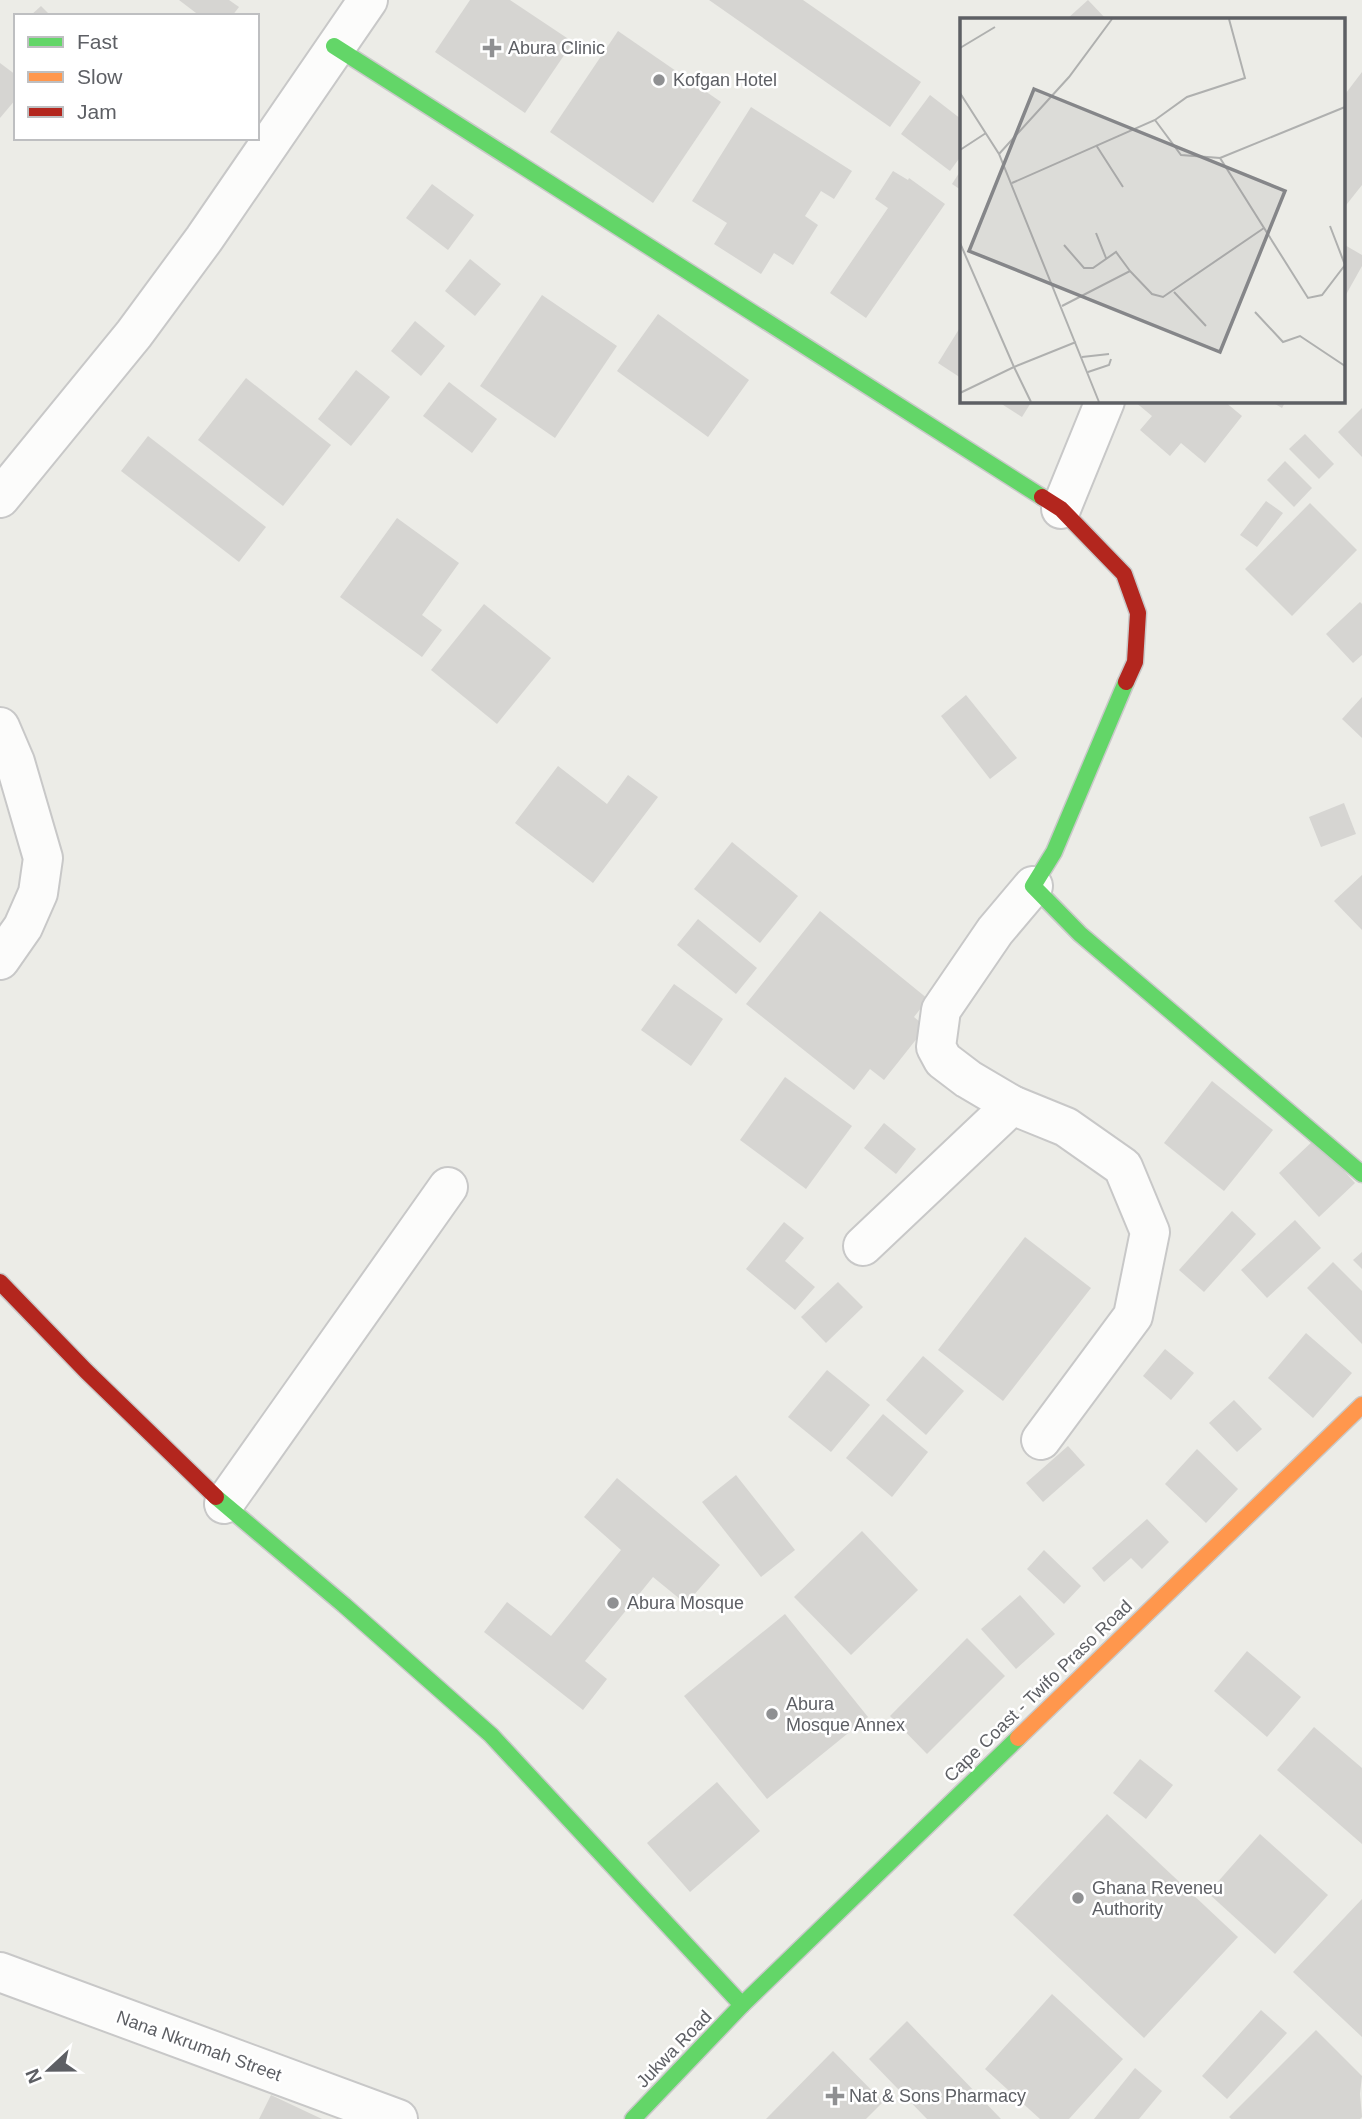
<svg xmlns="http://www.w3.org/2000/svg" width="1362" height="2119" font-family="Helvetica,sans-serif">
<style>
.building{fill:#d6d5d2}
.lines{fill:none;stroke-linecap:round;stroke-linejoin:round}
.street-casing{stroke:#c8c8c8;stroke-width:42}
.fast-casing{stroke:#c9c9c9;stroke-width:19}
.slow-casing{stroke:#c9c9c9;stroke-width:19}
.jam-casing{stroke:#c9c9c9;stroke-width:19}
.street{stroke:#fcfcfb;stroke-width:38}
.fast{stroke:#63d668;stroke-width:16}
.slow{stroke:#ff974d;stroke-width:16}
.jam{stroke:#b3261e;stroke-width:16}
.poi-dot{fill:#8f9092;stroke:#fff;stroke-width:2.5}
.labels{text-anchor:middle;stroke-width:5;stroke-linejoin:round;paint-order:stroke}
.poi-label{font-size:18px;fill:#5d5f64;stroke:#fff;text-anchor:start}
.street-label{font-size:18px;fill:#5d5f64;stroke:#fff}
.inset-road{fill:none;stroke:#afb0af;stroke-width:2}
.view{fill:#858689;fill-opacity:0.15;stroke:#858689;stroke-width:3.5}
.inset-edge{fill:none;stroke:#5d5f64;stroke-width:3.5}
</style>
<rect width="100%" height="100%" fill="#ecece7"/>
<g class="building">
<polygon points="179,0 229,0 239,7 232,16 200,16"/>
<polygon points="470,0 510,0 573,42 525,113 435,52"/>
<polygon points="709,0 803,0 921,82 890,127"/>
<polygon points="1088,0 1106,19 1067,19"/>
<polygon points="41,6 51,16 30,16"/>
<polygon points="618,31 721,102 653,203 550,132"/>
<polygon points="0,63 16,75 16,99 0,118"/>
<polygon points="1362,72 1362,185 1343,209 1343,97"/>
<polygon points="930,95 961,119 961,156 950,171 901,134"/>
<polygon points="751,107 852,171 834,199 821,191 805,216 818,225 793,265 774,253 761,274 714,244 727,223 692,201"/>
<polygon points="961,170 961,190 952,184"/>
<polygon points="893,171 908,180 909,178 945,204 866,318 830,293 888,208 875,199"/>
<polygon points="432,184 474,215 448,250 406,218"/>
<polygon points="1343,244 1362,255 1362,266 1343,300"/>
<polygon points="470,259 501,284 475,316 445,291"/>
<polygon points="542,295 617,346 555,438 480,386"/>
<polygon points="658,314 749,380 708,437 617,371"/>
<polygon points="415,321 445,346 421,376 391,351"/>
<polygon points="961,326 961,378 938,363"/>
<polygon points="356,370 390,397 351,446 318,419"/>
<polygon points="246,378 331,445 283,506 198,440"/>
<polygon points="449,382 497,419 472,453 423,416"/>
<polygon points="997,401 1032,401 1022,417"/>
<polygon points="1134,401 1224,401 1242,416 1205,463 1181,443 1170,456 1140,430 1152,416"/>
<polygon points="1270,401 1286,401 1282,408"/>
<polygon points="1362,408 1362,457 1338,432"/>
<polygon points="1305,434 1334,464 1319,479 1289,449"/>
<polygon points="148,436 266,527 239,562 121,471"/>
<polygon points="1285,461 1312,488 1294,507 1267,480"/>
<polygon points="1266,501 1283,513 1257,547 1240,535"/>
<polygon points="1310,503 1357,550 1292,616 1245,569"/>
<polygon points="397,518 459,563 422,615 442,630 422,657 340,597"/>
<polygon points="1360,602 1362,604 1362,655 1353,663 1326,634"/>
<polygon points="484,604 551,658 497,724 431,670"/>
<polygon points="966,695 1017,758 990,779 941,716"/>
<polygon points="1362,697 1362,738 1342,719"/>
<polygon points="558,766 607,804 628,775 658,797 593,883 515,823"/>
<polygon points="1344,803 1356,834 1321,847 1309,817"/>
<polygon points="732,842 798,896 760,943 694,889"/>
<polygon points="1362,875 1362,930 1334,901"/>
<polygon points="820,911 928,999 914,1017 926,1027 884,1080 870,1069 854,1090 746,1004"/>
<polygon points="698,919 757,968 736,994 677,945"/>
<polygon points="674,984 723,1019 691,1066 641,1030"/>
<polygon points="785,1077 852,1126 806,1189 740,1140"/>
<polygon points="1212,1081 1273,1130 1224,1191 1164,1143"/>
<polygon points="884,1123 916,1149 896,1174 864,1148"/>
<polygon points="1315,1139 1355,1183 1319,1217 1279,1173"/>
<polygon points="1232,1211 1256,1234 1204,1292 1179,1270"/>
<polygon points="1295,1220 1321,1248 1267,1298 1241,1270"/>
<polygon points="784,1222 804,1238 785,1261 815,1287 795,1310 746,1269"/>
<polygon points="1025,1237 1091,1288 1003,1401 938,1350"/>
<polygon points="1362,1252 1362,1269 1353,1260"/>
<polygon points="1333,1262 1362,1291 1362,1344 1307,1288"/>
<polygon points="838,1282 863,1307 826,1343 801,1317"/>
<polygon points="1306,1333 1352,1373 1313,1418 1268,1378"/>
<polygon points="1165,1349 1194,1373 1171,1400 1143,1376"/>
<polygon points="923,1356 964,1391 926,1435 886,1400"/>
<polygon points="827,1370 870,1405 831,1452 788,1417"/>
<polygon points="1234,1400 1262,1429 1237,1452 1209,1423"/>
<polygon points="883,1414 928,1452 892,1497 846,1458"/>
<polygon points="1068,1446 1085,1465 1043,1502 1026,1483"/>
<polygon points="1197,1449 1238,1489 1206,1523 1165,1484"/>
<polygon points="736,1475 795,1550 761,1577 702,1502"/>
<polygon points="617,1478 720,1565 686,1604 653,1577 585,1661 607,1679 583,1710 484,1632 507,1602 551,1636 621,1550 584,1517"/>
<polygon points="1147,1519 1169,1542 1142,1569 1131,1558 1104,1582 1092,1568"/>
<polygon points="862,1531 918,1590 851,1655 794,1597"/>
<polygon points="1044,1550 1081,1586 1064,1604 1027,1569"/>
<polygon points="1020,1595 1055,1634 1016,1669 981,1629"/>
<polygon points="785,1614 868,1717 767,1799 684,1696"/>
<polygon points="967,1638 1005,1676 927,1754 890,1716"/>
<polygon points="1247,1651 1301,1697 1267,1737 1214,1691"/>
<polygon points="1314,1727 1362,1768 1362,1844 1277,1770"/>
<polygon points="1140,1759 1173,1785 1146,1819 1113,1793"/>
<polygon points="717,1782 760,1831 690,1892 647,1843"/>
<polygon points="1107,1814 1238,1937 1144,2038 1013,1915"/>
<polygon points="1260,1834 1328,1895 1275,1954 1208,1893"/>
<polygon points="1362,1899 1362,2037 1293,1972"/>
<polygon points="1052,1994 1123,2059 1069,2119 1040,2119 985,2069"/>
<polygon points="1261,2010 1287,2033 1227,2099 1202,2076"/>
<polygon points="907,2021 1001,2119 927,2119 869,2059"/>
<polygon points="1316,2030 1362,2076 1360,2094 1362,2117 1360,2119 1231,2119 1229,2117"/>
<polygon points="833,2051 883,2102 866,2119 766,2119"/>
<polygon points="1135,2068 1162,2091 1139,2119 1094,2119"/>
<polygon points="271,2095 322,2119 259,2119"/>
</g>
<g class="lines">
<defs>
<g id="street">
<polyline points="0,498 134,334 204,239 368,0"/>
<polyline points="1061,509 1105,401"/>
<polyline points="0,727 15,762 43,858 38,893 23,927 0,960"/>
<polyline points="1033,886 995,931 941,1010 936,1047 943,1060 968,1079 1012,1105 1066,1127 1123,1167 1150,1232 1133,1316 1041,1440"/>
<polyline points="863,1246 1012,1105"/>
<polyline points="224,1504 448,1187"/>
<polyline points="0,1972 398,2119"/>
</g>
<g id="fast">
<polyline points="334,46 1042,497"/>
<polyline points="1126,682 1054,852 1033,886 1080,934 1362,1174"/>
<polyline points="216,1497 344,1605 491,1735 742,2005"/>
<polyline points="633,2119 742,2005 1018,1738"/>
</g>
<polyline id="slow" points="1018,1738 1362,1405"/>
<g id="jam">
<polyline points="1042,497 1061,509 1124,574 1138,613 1135,662 1126,682"/>
<polyline points="0,1282 86,1371 216,1497"/>
</g>
</defs>
<use href="#street" class="street-casing"/>
<use href="#fast" class="fast-casing"/>
<use href="#slow" class="slow-casing"/>
<use href="#jam" class="jam-casing"/>
<use href="#street" class="street"/>
<use href="#fast" class="fast"/>
<use href="#slow" class="slow"/>
<use href="#jam" class="jam"/>
</g>
<g class="poi-dot">
<path d="M488.5 37.5h7v7h7v7h-7v7h-7v-7h-7v-7h7z"/>
<circle cx="659" cy="80" r="7"/>
<circle cx="613" cy="1603" r="7"/>
<circle cx="772" cy="1714" r="7"/>
<circle cx="1078" cy="1898" r="7"/>
<path d="M831.5 2085.5h7v7h7v7h-7v7h-7v-7h-7v-7h7z"/>
</g>
<g class="labels">
<g class="poi-label">
<text x="508" y="54">Abura Clinic</text>
<text x="673" y="86">Kofgan Hotel</text>
<text x="627" y="1609">Abura Mosque</text>
<text x="786" y="1710">Abura<tspan x="786" dy="21">Mosque Annex</tspan></text>
<text x="1092" y="1894">Ghana Reveneu<tspan x="1092" dy="21">Authority</tspan></text>
<text x="849" y="2102">Nat &amp; Sons Pharmacy</text>
</g>
<g class="street-label">
<text transform="translate(1038 1691) rotate(-44)" y="6">Cape Coast - Twifo Praso Road</text>
<text transform="translate(199 2046) rotate(20)" y="6">Nana Nkrumah Street</text>
<text transform="translate(674 2049) rotate(-46)" y="6">Jukwa Road</text>
</g>
</g>
<g transform="translate(960 18)">
<rect width="385" height="385" fill="#ecece7"/>
<path class="inset-road" d="M 0,30 L 35,9M 0,75 L 39,136 L 139,384M 195,102 L 221,137 L 260,140 L 348,280 L 362,277 L 385,247M 136,127 L 163,169M 0,132 L 26,115M 39,136 L 109,59 L 152,1M 260,140 L 385,89M 52,165 L 195,102 L 227,79 L 285,60 L 269,1M 370,208 L 385,247M 136,215 L 146,240M 0,225 L 54,349 L 0,375M 104,227 L 124,250 L 133,250 L 156,234 L 170,253M 214,274 L 246,308M 102,288 L 170,253 L 192,276 L 203,279 L 304,210M 295,294 L 323,324 L 340,318 L 385,348M 122,339 L 149,336M 128,354 L 149,347 L 151,341M 71,384 L 54,349 L 116,324"/>
<path class="view" d="M 74,71 L 325,173 L 260,334 L 9,233 Z"/>
<rect width="385" height="385" class="inset-edge"/>
</g>
<rect x="14" y="14" width="245" height="126" fill="#ffffff" stroke="#bebfc1" stroke-width="2"/>
<rect x="28" y="37" width="35" height="10" fill="#63d668" stroke="#bebfc1" stroke-width="2"/>
<text x="77" y="49" font-size="21" fill="#5d5f64">Fast</text>
<rect x="28" y="72" width="35" height="10" fill="#ff974d" stroke="#bebfc1" stroke-width="2"/>
<text x="77" y="84" font-size="21" fill="#5d5f64">Slow</text>
<rect x="28" y="107" width="35" height="10" fill="#b3261e" stroke="#bebfc1" stroke-width="2"/>
<text x="77" y="119" font-size="21" fill="#5d5f64">Jam</text>
<g transform="translate(49 2070) rotate(248)" stroke="#ffffff" stroke-width="5" paint-order="stroke">
<path d="M0-5L12 26L0 18L-12 26Z" fill="#5d5f64"/>
<text y="-10" font-size="19" font-weight="bold" text-anchor="middle" fill="#5d5f64">N</text>
</g>
</svg>
